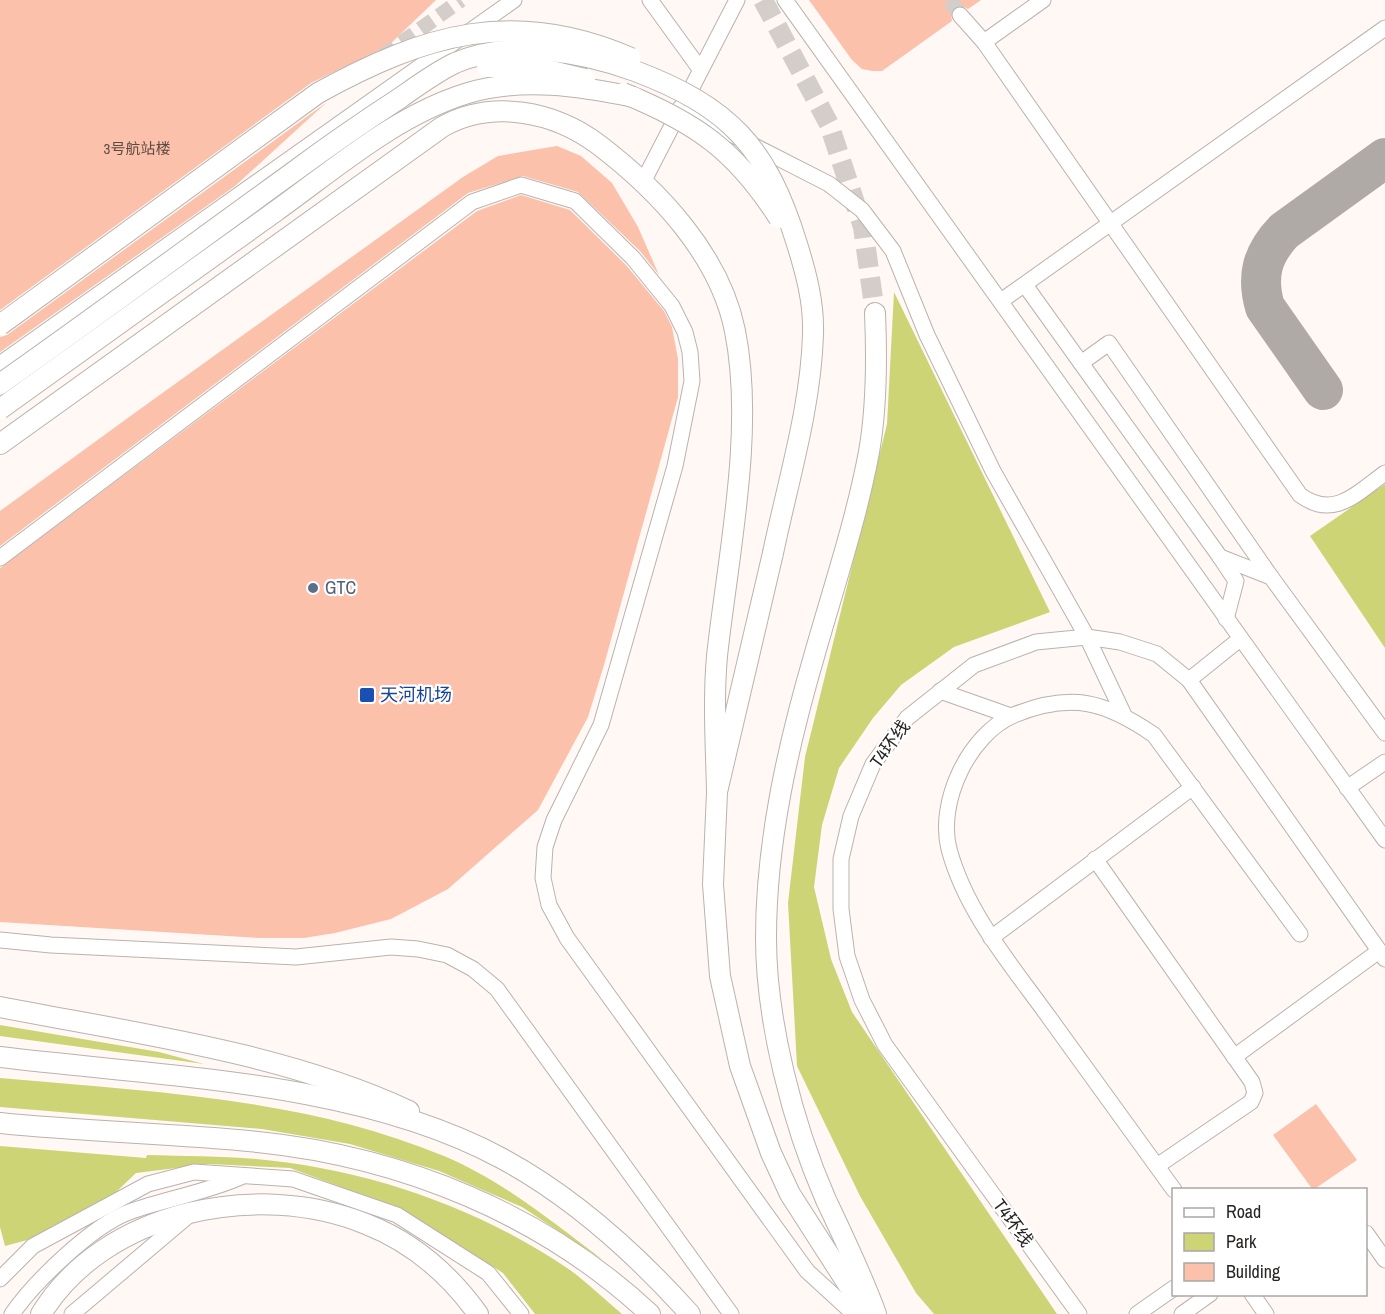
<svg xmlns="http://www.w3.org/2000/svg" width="1385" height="1314" font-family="'Archivo Narrow','Noto Sans SC',sans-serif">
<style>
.green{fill:#cdd476}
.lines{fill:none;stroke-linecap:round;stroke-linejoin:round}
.taxiway{stroke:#afaaa6;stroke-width:40}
.building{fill:#fbc1ab}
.minor-tunnel{stroke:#d4ceca;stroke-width:15;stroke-dasharray:15 8;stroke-linecap:butt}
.major-tunnel{stroke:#d4ceca;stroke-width:20;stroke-dasharray:20 10;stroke-linecap:butt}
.minor-casing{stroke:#bab2ad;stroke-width:17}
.major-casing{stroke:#bab2ad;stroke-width:22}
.minor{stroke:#fff;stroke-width:15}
.major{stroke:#fff;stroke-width:20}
.major-bridge-casing{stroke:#bab2ad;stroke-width:22;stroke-linecap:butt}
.major-bridge{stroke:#fff;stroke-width:20}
.service-dot{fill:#5c6f8a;stroke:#fff;stroke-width:2}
.transit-dot{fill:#1a4fb4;stroke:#fff;stroke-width:2}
.labels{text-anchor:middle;stroke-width:4.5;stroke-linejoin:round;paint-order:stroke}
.number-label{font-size:15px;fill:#5c4b44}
.service-label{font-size:18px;fill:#4e5e75;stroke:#fff;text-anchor:start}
.transit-label{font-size:18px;fill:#164399;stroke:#fff;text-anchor:start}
.street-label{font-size:18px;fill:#272422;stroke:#fff}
</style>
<rect width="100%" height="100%" fill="#fff8f4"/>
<g class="green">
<polygon points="894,292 1050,612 954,647 901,685 873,718 839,768 822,825 814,887 831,959 852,1012 1057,1314 934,1314 916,1293 860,1196 797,1066 788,903 805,757 887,424"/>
<polygon points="1385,484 1385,648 1310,536"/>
<polygon points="0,1025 159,1052 204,1064 0,1036"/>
<path d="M 0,1078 C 151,1092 302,1097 444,1156 C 503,1181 554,1223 603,1260 L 522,1207 L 439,1171 L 350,1144 L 262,1129 L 0,1107 Z"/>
<path d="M 0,1146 L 146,1158 L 147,1155 C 183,1156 220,1156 256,1159 C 367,1169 478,1207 570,1270 C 588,1283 605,1300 622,1314 L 535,1314 L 503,1273 L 401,1209 L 290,1168 L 209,1164 L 136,1173 L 112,1196 L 31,1239 L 5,1246 L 0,1227 Z"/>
</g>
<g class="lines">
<path class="taxiway" d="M 1323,390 L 1265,307 C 1256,276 1262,254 1284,231 L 1385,158"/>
</g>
<g class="building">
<polygon points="0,0 436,0 388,46 311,83 0,310"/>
<polygon points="809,0 981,0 968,9 962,6 954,7 951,13 952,21 882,71 872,71 862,69 852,60"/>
<polygon points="327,102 235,186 0,352 0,337 7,335"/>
<polygon points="557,146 581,156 612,183 638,227 659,275 640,251 578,192 523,176 468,193 0,546 0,511 136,412 463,177 498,156"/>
<polygon points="521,195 570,210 626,265 664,311 672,327 678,359 678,397 604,665 588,717 538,810 448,889 391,919 335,933 304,938 259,938 0,922 0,568 477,211"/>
<polygon points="1316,1104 1357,1160 1313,1190 1273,1135"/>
</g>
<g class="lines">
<g class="minor-tunnel">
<polyline points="950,0 960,15"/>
<polyline points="383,56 461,0"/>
</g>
<polyline class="major-tunnel" points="763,0 829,124 863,227 875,313"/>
<defs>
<g id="minor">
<polyline points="650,0 700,69"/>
<polyline points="785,0 1385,840"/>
<path d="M 1043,0 L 984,42 L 1300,495 C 1334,520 1357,493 1385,473"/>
<polyline points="960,15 984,42"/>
<polyline points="680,108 829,184 862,210 893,251 927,335 993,471 1087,637 1123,713"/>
<polyline points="643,182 737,0"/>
<polyline points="1025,285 1220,557 1271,577 1385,733"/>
<polyline points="1001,301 1385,28"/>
<polyline points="1081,363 1109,343 1271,577"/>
<polyline points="0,364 514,0"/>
<polyline points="1220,557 1236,581 1226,619"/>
<polyline points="0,558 472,202 521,185 575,201 633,258 672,306 685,332 690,352 692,381 675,466 601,725 554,820 545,847 543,878 549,905 567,938 807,1271 854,1314"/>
<polyline points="1189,680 1240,639"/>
<polyline points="940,691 1011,716"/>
<polyline points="1347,788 1385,762"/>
<polyline points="1095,859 1252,1082 1255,1093 1251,1102 1157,1166"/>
<polyline points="991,938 1193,787"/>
<polyline points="0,940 51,945 296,957 391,947 418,949 447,955 473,969 497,989 731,1314"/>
<polyline points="1234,1057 1379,951"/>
<path d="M 1174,1190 C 1133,1133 1092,1077 1051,1020 C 1013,967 966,913 949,849 C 937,802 969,734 1014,715 C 1071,692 1105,701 1154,735 L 1300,934"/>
<polyline points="1366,1233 1385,1260"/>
<polyline points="0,1279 33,1246 148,1184 194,1172 293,1179 397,1215 488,1273 521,1314"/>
<polyline points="1252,1294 1266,1314"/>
<path d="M 12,1314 C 35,1281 92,1226 129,1212 C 167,1198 206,1193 243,1176"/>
<polyline points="72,1314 188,1216"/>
<polyline points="1079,1314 885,1045 862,1000 847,956 841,909 841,859 851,816 873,764 907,718 974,665 1036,642 1087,637 1120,642 1157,654 1189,680 1385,959"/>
<polyline points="1137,1314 1174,1288"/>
<polyline points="1182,1314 1210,1294"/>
</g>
<g id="major">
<path d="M 875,313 C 877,359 877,406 869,452 C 856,521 834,586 815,653 C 788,745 766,842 766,938 C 766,1021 793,1125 826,1200 C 844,1238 862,1275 876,1314"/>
<path d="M 0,444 L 442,127 C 492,99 554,111 599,145 C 658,190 720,255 735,331 C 755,431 728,555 717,656 C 713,701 716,747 717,792"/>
<polyline points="773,553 717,792 713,884 720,976 740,1066 771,1153 790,1194 867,1314"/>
<path d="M 0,1007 C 134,1033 285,1053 409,1111"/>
<path d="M 0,1057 C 161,1077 356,1080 501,1158 C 572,1196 637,1255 690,1314"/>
<path d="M 0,1123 C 86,1132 172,1133 258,1142 C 403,1157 543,1214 650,1314"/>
<path d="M 41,1314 C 105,1210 258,1180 366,1224 C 412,1242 450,1275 478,1314"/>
</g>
</defs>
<use href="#minor" class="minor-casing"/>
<use href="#major" class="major-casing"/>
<use href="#minor" class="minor"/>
<use href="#major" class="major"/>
<defs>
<g id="major-bridge">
<polyline points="487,67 534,67 585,79"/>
<path d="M 623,93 C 697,123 736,151 779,218"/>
<path d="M 0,325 L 318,93 C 425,34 514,7 631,58"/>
<path d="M 0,384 C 98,315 195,243 292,173 C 327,147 363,122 400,98 C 417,86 436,72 455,63 C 511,39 580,51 635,71 C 730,107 767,147 797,244 C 806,273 814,302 813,334 C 811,407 788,481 773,553"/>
<path d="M 0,409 C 92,343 184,277 276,211 C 336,168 396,115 468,93 C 522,77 580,86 634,97"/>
</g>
</defs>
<use href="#major-bridge" class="major-bridge-casing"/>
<use href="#major-bridge" class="major-bridge"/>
</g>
<circle class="service-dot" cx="313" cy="588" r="6"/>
<rect class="transit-dot" x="359" y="687" width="16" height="16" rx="3"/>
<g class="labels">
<g class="number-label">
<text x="137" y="154">3号航站楼</text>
</g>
<g class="service-label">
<text x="325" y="594">GTC</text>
</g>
<g class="transit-label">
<text x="380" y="701">天河机场</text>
</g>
<g class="street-label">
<text transform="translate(890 744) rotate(-54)" y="6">T4环线</text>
<text transform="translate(1013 1223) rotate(54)" y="6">T4环线</text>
</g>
</g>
<rect x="1172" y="1188" width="195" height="108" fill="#ffffff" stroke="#a9a7a7" stroke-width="1.5"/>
<rect x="1184" y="1208" width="30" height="9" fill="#ffffff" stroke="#a9a7a7" stroke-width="1.5"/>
<text x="1226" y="1218" font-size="18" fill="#272422">Road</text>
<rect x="1184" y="1233" width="30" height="18" fill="#cdd476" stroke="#a9a7a7" stroke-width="1.5"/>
<text x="1226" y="1248" font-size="18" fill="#272422">Park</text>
<rect x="1184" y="1263" width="30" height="18" fill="#fbc1ab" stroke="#a9a7a7" stroke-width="1.5"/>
<text x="1226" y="1278" font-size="18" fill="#272422">Building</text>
</svg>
